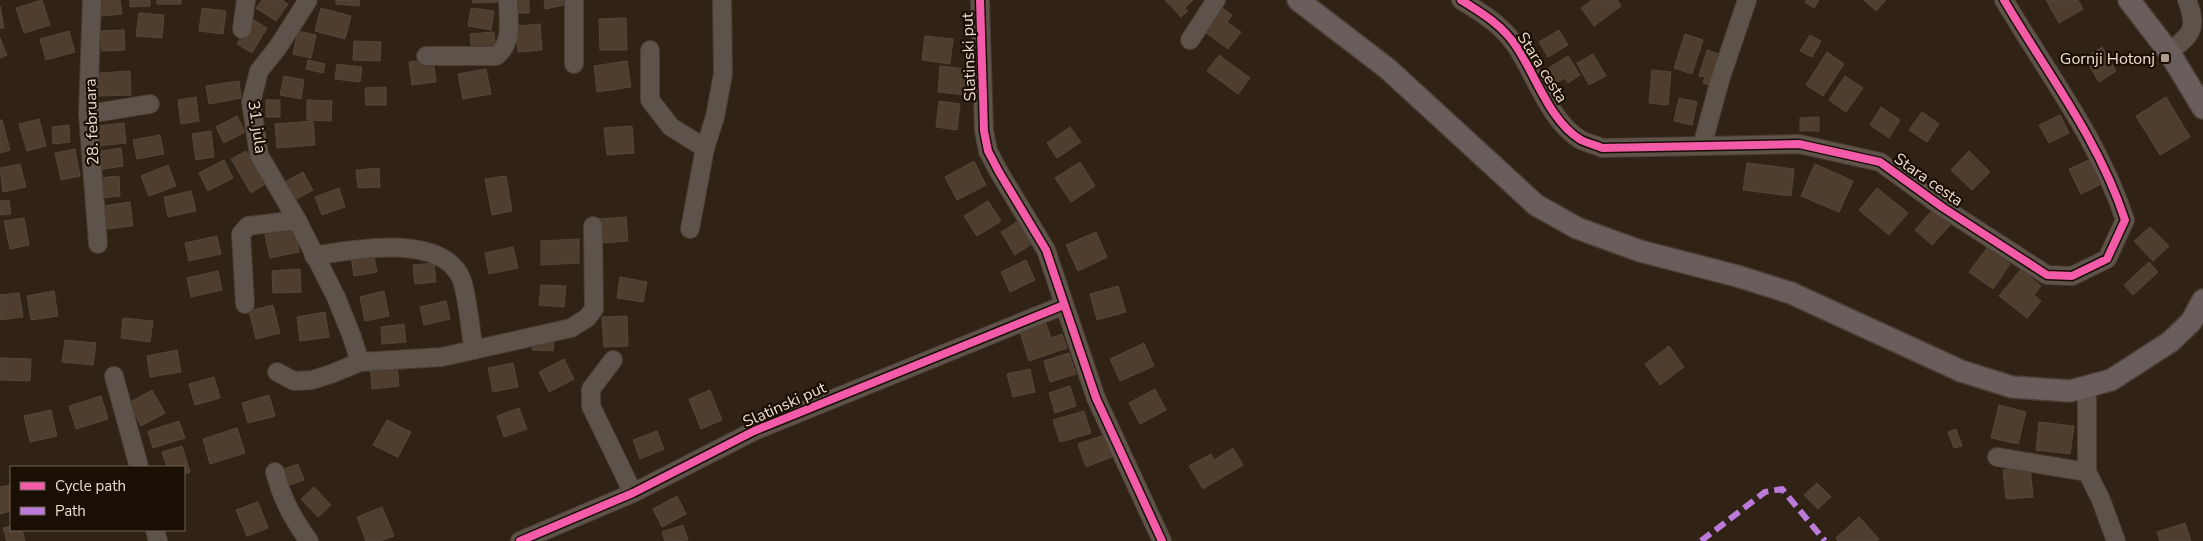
<svg xmlns="http://www.w3.org/2000/svg" width="2203" height="541" font-family="'Nunito Sans',sans-serif">
<style>
.building{fill:#4f3e2e;stroke:#53473d}
.lines{fill:none;stroke-linecap:round;stroke-linejoin:round}
.minor-casing{stroke:#4a3e35;stroke-width:20}
.major-casing{stroke:#4a3e35;stroke-width:24}
.minor{stroke:#5e534a;stroke-width:18}
.major{stroke:#6a5e5d;stroke-width:21}
.quiet{stroke:#bd7bd9;stroke-width:6;stroke-dasharray:12 6;stroke-linecap:butt}
.cycleway-casing{stroke:#1a0f05;stroke-width:11}
.cycleway{stroke:#f35aa7;stroke-width:8}
.poi-dot{fill:#ab9b8d;stroke:#1a0f05;stroke-width:2}
.labels{text-anchor:middle;stroke-width:4.5;stroke-linejoin:round;paint-order:stroke}
.street-label{font-size:16px;fill:#eddcce;stroke:#1a0f05}
.poi-label{font-size:16px;fill:#eddcce;stroke:#1a0f05;text-anchor:end}
</style>
<rect width="100%" height="100%" fill="#302215"/>
<g class="building">
<polygon points="42,0 50,25 24,33 16,8"/>
<polygon points="100,0 120,0 122,14 102,16"/>
<polygon points="130,0 150,0 150,6 130,7"/>
<rect x="157" y="0" width="24" height="4"/>
<polygon points="262,0 282,0 288,4 276,21 256,8"/>
<polygon points="336,0 360,0 359,6 336,4"/>
<polygon points="472,0 500,0 500,2 473,3"/>
<polygon points="512,0 529,0 529,13 513,13"/>
<polygon points="544,0 564,0 565,5 545,9"/>
<polygon points="1165,0 1193,0 1185,8 1188,11 1181,17"/>
<polygon points="1592,0 1617,0 1621,6 1594,26 1581,8"/>
<polygon points="1806,0 1819,0 1814,8 1805,2"/>
<polygon points="1864,0 1886,0 1876,11"/>
<polygon points="2046,0 2078,0 2083,9 2059,23"/>
<polygon points="1218,5 1232,15 1227,22 1241,32 1228,49 1201,29"/>
<polygon points="0,6 4,28 0,28"/>
<polygon points="202,8 226,11 223,34 199,31"/>
<polygon points="321,8 351,16 345,39 315,31"/>
<polygon points="471,8 494,11 491,30 468,26"/>
<polygon points="139,13 164,15 162,38 136,36"/>
<polygon points="626,18 627,50 600,50 599,19"/>
<polygon points="252,19 267,28 252,53 237,44"/>
<polygon points="540,24 542,50 518,52 516,26"/>
<polygon points="124,30 125,50 102,51 101,31"/>
<polygon points="1559,30 1568,45 1548,57 1539,42"/>
<polygon points="69,31 75,52 46,60 40,39"/>
<polygon points="298,31 316,35 311,58 293,54"/>
<polygon points="494,32 496,50 472,53 470,34"/>
<polygon points="1685,34 1703,40 1692,74 1674,68"/>
<polygon points="1810,35 1821,41 1812,57 1800,51"/>
<polygon points="925,36 953,39 950,64 922,60"/>
<polygon points="0,38 7,55 0,58"/>
<polygon points="354,41 381,42 380,61 353,60"/>
<polygon points="2102,47 2116,71 2099,82 2085,58"/>
<polygon points="1707,50 1725,56 1715,87 1703,83 1705,77 1699,76"/>
<polygon points="1827,52 1844,64 1823,96 1806,85"/>
<polygon points="1593,54 1606,76 1589,85 1577,63"/>
<polygon points="1219,55 1250,78 1238,94 1207,71"/>
<polygon points="1568,56 1580,75 1568,83 1565,78 1556,83 1547,69"/>
<polygon points="433,59 436,82 412,85 409,62"/>
<polygon points="308,60 325,64 323,73 306,69"/>
<polygon points="627,61 631,87 597,92 594,66"/>
<polygon points="337,64 362,67 360,82 335,79"/>
<polygon points="940,66 967,69 965,95 938,92"/>
<polygon points="486,69 491,94 463,99 458,74"/>
<polygon points="1652,70 1671,72 1668,105 1649,103"/>
<polygon points="130,71 131,95 99,96 98,73"/>
<polygon points="284,76 304,80 301,99 280,95"/>
<polygon points="1845,76 1863,88 1846,112 1829,100"/>
<polygon points="239,81 241,98 209,104 206,86"/>
<polygon points="386,87 386,105 366,105 365,88"/>
<polygon points="196,97 199,121 181,124 178,100"/>
<polygon points="2166,97 2190,137 2160,155 2136,116"/>
<polygon points="1679,98 1697,102 1692,125 1674,121"/>
<rect x="266" y="100" width="14" height="17"/>
<polygon points="307,100 332,101 331,121 307,120"/>
<polygon points="939,101 960,104 957,130 936,127"/>
<polygon points="1881,107 1900,120 1889,138 1870,125"/>
<polygon points="1922,112 1939,124 1927,142 1909,130"/>
<polygon points="2060,115 2069,133 2049,143 2039,125"/>
<polygon points="237,116 245,132 224,143 216,127"/>
<polygon points="1819,117 1819,131 1800,131 1800,118"/>
<polygon points="39,119 46,146 27,151 19,124"/>
<polygon points="0,120 2,120 10,150 0,153"/>
<polygon points="313,121 315,145 277,148 275,124"/>
<polygon points="124,123 126,143 97,146 96,126"/>
<polygon points="69,125 70,142 53,144 52,127"/>
<polygon points="632,126 634,153 607,155 604,128"/>
<polygon points="1070,127 1081,142 1057,158 1047,143"/>
<polygon points="211,131 214,157 196,160 192,134"/>
<polygon points="160,135 164,154 137,159 133,140"/>
<polygon points="121,148 123,166 97,170 94,152"/>
<polygon points="75,149 80,176 61,180 55,153"/>
<polygon points="246,151 265,184 251,193 231,159"/>
<polygon points="1969,151 1990,172 1972,190 1951,170"/>
<polygon points="224,160 233,178 208,191 199,173"/>
<polygon points="2089,160 2101,184 2081,194 2069,169"/>
<polygon points="974,161 986,185 957,200 945,177"/>
<polygon points="1080,162 1095,186 1071,202 1055,178"/>
<polygon points="1747,163 1794,169 1791,196 1743,190"/>
<polygon points="20,164 26,187 3,192 0,168"/>
<polygon points="1815,164 1853,181 1839,212 1801,196"/>
<polygon points="168,165 176,186 149,196 141,176"/>
<polygon points="379,168 380,187 358,188 356,170"/>
<polygon points="303,172 313,190 291,202 281,184"/>
<polygon points="119,176 120,196 101,198 100,178"/>
<polygon points="506,176 512,211 492,215 485,179"/>
<polygon points="339,188 345,207 322,215 315,197"/>
<polygon points="1877,188 1908,213 1889,235 1859,210"/>
<polygon points="191,191 196,211 168,217 164,197"/>
<polygon points="9,200 11,214 0,215 0,201"/>
<polygon points="988,201 1001,221 977,236 964,216"/>
<polygon points="130,202 133,226 107,229 104,206"/>
<polygon points="1934,208 1951,224 1932,245 1915,230"/>
<polygon points="626,217 628,241 602,243 600,219"/>
<polygon points="24,218 29,245 10,249 4,221"/>
<polygon points="1022,219 1035,242 1015,255 1001,232"/>
<polygon points="2150,227 2169,246 2153,261 2134,241"/>
<polygon points="294,228 299,252 270,258 265,235"/>
<polygon points="1096,232 1107,257 1078,271 1066,245"/>
<polygon points="217,236 221,254 189,261 185,243"/>
<polygon points="579,239 579,263 541,265 541,241"/>
<polygon points="513,247 518,268 489,274 485,253"/>
<polygon points="1987,248 2010,264 1993,289 1969,272"/>
<polygon points="373,252 377,272 354,276 351,256"/>
<polygon points="1026,260 1035,280 1010,292 1001,272"/>
<polygon points="2149,262 2158,272 2133,295 2124,285"/>
<polygon points="434,263 436,282 415,284 413,265"/>
<polygon points="300,269 301,292 273,293 272,271"/>
<polygon points="2021,269 2041,286 2034,295 2041,301 2027,318 1999,296"/>
<polygon points="218,271 222,290 191,297 187,278"/>
<polygon points="620,277 647,282 643,302 617,298"/>
<polygon points="541,285 566,286 564,307 539,305"/>
<polygon points="1118,286 1126,312 1097,320 1090,294"/>
<polygon points="54,291 58,316 31,320 27,296"/>
<polygon points="384,291 389,316 365,321 360,297"/>
<polygon points="19,293 23,317 0,320 0,295"/>
<polygon points="446,301 450,319 424,325 420,307"/>
<polygon points="273,305 280,333 256,339 249,311"/>
<polygon points="325,312 329,337 300,341 297,317"/>
<polygon points="627,316 628,346 604,347 602,317"/>
<polygon points="123,318 153,321 150,342 121,338"/>
<polygon points="1044,318 1051,338 1062,334 1067,348 1029,361 1018,326"/>
<polygon points="404,324 406,342 382,344 381,327"/>
<polygon points="533,339 554,340 553,351 532,350"/>
<polygon points="65,340 96,343 93,365 62,362"/>
<polygon points="1144,343 1154,366 1120,381 1110,359"/>
<polygon points="1669,346 1684,367 1660,385 1645,364"/>
<polygon points="177,350 181,372 150,377 147,356"/>
<polygon points="1069,353 1076,374 1050,382 1044,361"/>
<polygon points="0,358 31,359 30,381 0,380"/>
<polygon points="564,359 574,379 549,392 539,372"/>
<polygon points="397,363 399,386 372,389 370,366"/>
<polygon points="513,363 518,387 493,392 488,368"/>
<polygon points="1030,369 1035,392 1013,397 1007,374"/>
<polygon points="214,377 220,398 195,405 189,384"/>
<polygon points="1070,386 1076,406 1055,413 1049,393"/>
<polygon points="1155,389 1166,410 1140,424 1129,403"/>
<polygon points="152,390 165,413 141,426 129,403"/>
<polygon points="710,390 722,420 701,429 689,399"/>
<polygon points="269,395 275,416 248,423 242,403"/>
<polygon points="101,396 108,419 76,429 69,406"/>
<polygon points="1999,405 2026,412 2018,444 1991,438"/>
<polygon points="519,408 527,429 504,437 497,416"/>
<polygon points="51,410 57,436 30,442 24,416"/>
<polygon points="1084,411 1091,433 1060,442 1053,420"/>
<polygon points="387,420 411,432 398,457 373,445"/>
<polygon points="179,421 185,438 153,448 148,431"/>
<polygon points="2039,422 2074,426 2070,454 2036,450"/>
<polygon points="237,428 245,453 210,464 203,439"/>
<polygon points="1956,429 1962,446 1954,448 1948,432"/>
<polygon points="657,431 664,449 640,459 633,440"/>
<polygon points="1104,435 1112,457 1086,467 1078,444"/>
<polygon points="182,446 190,472 184,474 184,467 167,467 162,452"/>
<polygon points="1233,448 1243,465 1203,489 1189,466 1211,454 1214,460"/>
<polygon points="298,464 304,480 281,488 275,472"/>
<polygon points="2030,467 2033,497 2006,499 2003,470"/>
<polygon points="1817,483 1831,497 1818,509 1804,495"/>
<polygon points="11,485 11,511 0,514 0,487"/>
<polygon points="314,487 331,505 318,517 301,499"/>
<polygon points="677,496 686,514 662,527 653,509"/>
<polygon points="258,502 268,528 247,536 236,510"/>
<polygon points="382,507 394,536 380,541 366,541 357,517"/>
<polygon points="1859,517 1879,539 1876,541 1838,541 1836,538"/>
<polygon points="2185,523 2191,541 2160,541 2157,532"/>
<polygon points="683,525 688,540 665,541 662,532"/>
<polygon points="11,526 11,530 22,530 25,541 7,541 3,528"/>
</g>
<g class="lines">
<defs>
<g id="minor">
<polyline points="92,0 88,114 98,244"/>
<polyline points="308,0 278,47 259,71 251,102 259,155 297,220 336,297 352,337 360,362"/>
<polyline points="574,0 574,64"/>
<polyline points="980,0 984,131 988,151 999,172 1046,250 1096,398 1162,541"/>
<path d="M 1461,0 C 1482,13 1502,25 1516,46 C 1535,74 1550,122 1581,140 C 1587,143 1596,145 1602,148 L 1799,144 L 1880,162 L 1942,207 L 2047,275 L 2072,276 L 2107,259 L 2125,220 C 2098,138 2047,73 2004,0"/>
<polyline points="242,29 246,0"/>
<polyline points="1190,40 1216,0"/>
<polyline points="650,50 650,100 671,127 705,148"/>
<path d="M 2169,52 C 2192,34 2198,29 2187,0"/>
<path d="M 426,56 L 496,56 C 514,42 508,21 508,0"/>
<polyline points="88,114 150,104"/>
<polyline points="1702,146 1720,80 1747,0"/>
<polyline points="690,229 705,148 715,117 723,74 722,0"/>
<path d="M 314,256 C 353,249 441,233 461,278 C 468,295 470,331 474,350"/>
<polyline points="245,304 241,234 248,226 297,220"/>
<polyline points="613,360 591,389 591,406 633,493"/>
<polyline points="277,372 294,381 312,380 331,374 360,362 442,357 571,328 587,318 594,309 593,226"/>
<polyline points="114,376 139,467"/>
<polyline points="2087,386 2087,472 2101,500 2116,541"/>
<polyline points="1997,457 2087,472"/>
<path d="M 275,472 C 282,499 293,519 309,541"/>
<polyline points="155,530 158,541"/>
<polyline points="520,541 633,493 754,431 1064,305"/>
</g>
<g id="major">
<polyline points="1298,0 1388,69 1536,205 1577,228 1640,251 1737,276 1791,293 1961,371 2012,387 2070,391 2111,380 2170,342 2191,322 2203,300"/>
<polyline points="2129,0 2169,52 2203,108"/>
</g>
</defs>
<use href="#minor" class="minor-casing"/>
<use href="#major" class="major-casing"/>
<use href="#minor" class="minor"/>
<use href="#major" class="major"/>
<polyline class="quiet" points="1701,541 1765,492 1782,489 1825,541"/>
<defs>
<g id="cycleway">
<polyline points="980,0 984,131 988,151 999,172 1046,250 1096,398 1162,541"/>
<path d="M 1461,0 C 1482,13 1502,25 1516,46 C 1535,74 1550,122 1581,140 C 1587,143 1596,145 1602,148 L 1799,144 L 1880,162 L 1942,207 L 2047,275 L 2072,276 L 2107,259 L 2125,220 C 2098,138 2047,73 2004,0"/>
<polyline points="520,541 633,493 754,431 1064,305"/>
</g>
</defs>
<use href="#cycleway" class="cycleway-casing"/>
<use href="#cycleway" class="cycleway"/>
</g>
<rect class="poi-dot" x="2160" y="53" width="10" height="10" rx="2.5"/>
<g class="labels">
<g class="street-label">
<text transform="translate(968 57) rotate(-92)" y="6">Slatinski put</text>
<text transform="translate(1543 67) rotate(58)" y="6">Stara cesta</text>
<text transform="translate(91 122) rotate(-92)" y="6">28. februara</text>
<text transform="translate(258 127) rotate(82)" y="6">31. jula</text>
<text transform="translate(1929 179) rotate(35)" y="6">Stara cesta</text>
<text transform="translate(784 404) rotate(-24)" y="6">Slatinski put</text>
</g>
<g class="poi-label">
<text x="2155" y="64">Gornji Hotonj</text>
</g>
</g>
<rect x="10" y="466" width="175" height="65" fill="#1a0f05" stroke="#6e6155"/>
<rect x="20" y="482" width="25" height="8" fill="#f35aa7" stroke="#6e6155"/>
<text x="55" y="491" font-size="15" fill="#eddcce">Cycle path</text>
<rect x="20" y="507" width="25" height="8" fill="#bd7bd9" stroke="#6e6155"/>
<text x="55" y="516" font-size="15" fill="#eddcce">Path</text>
</svg>
